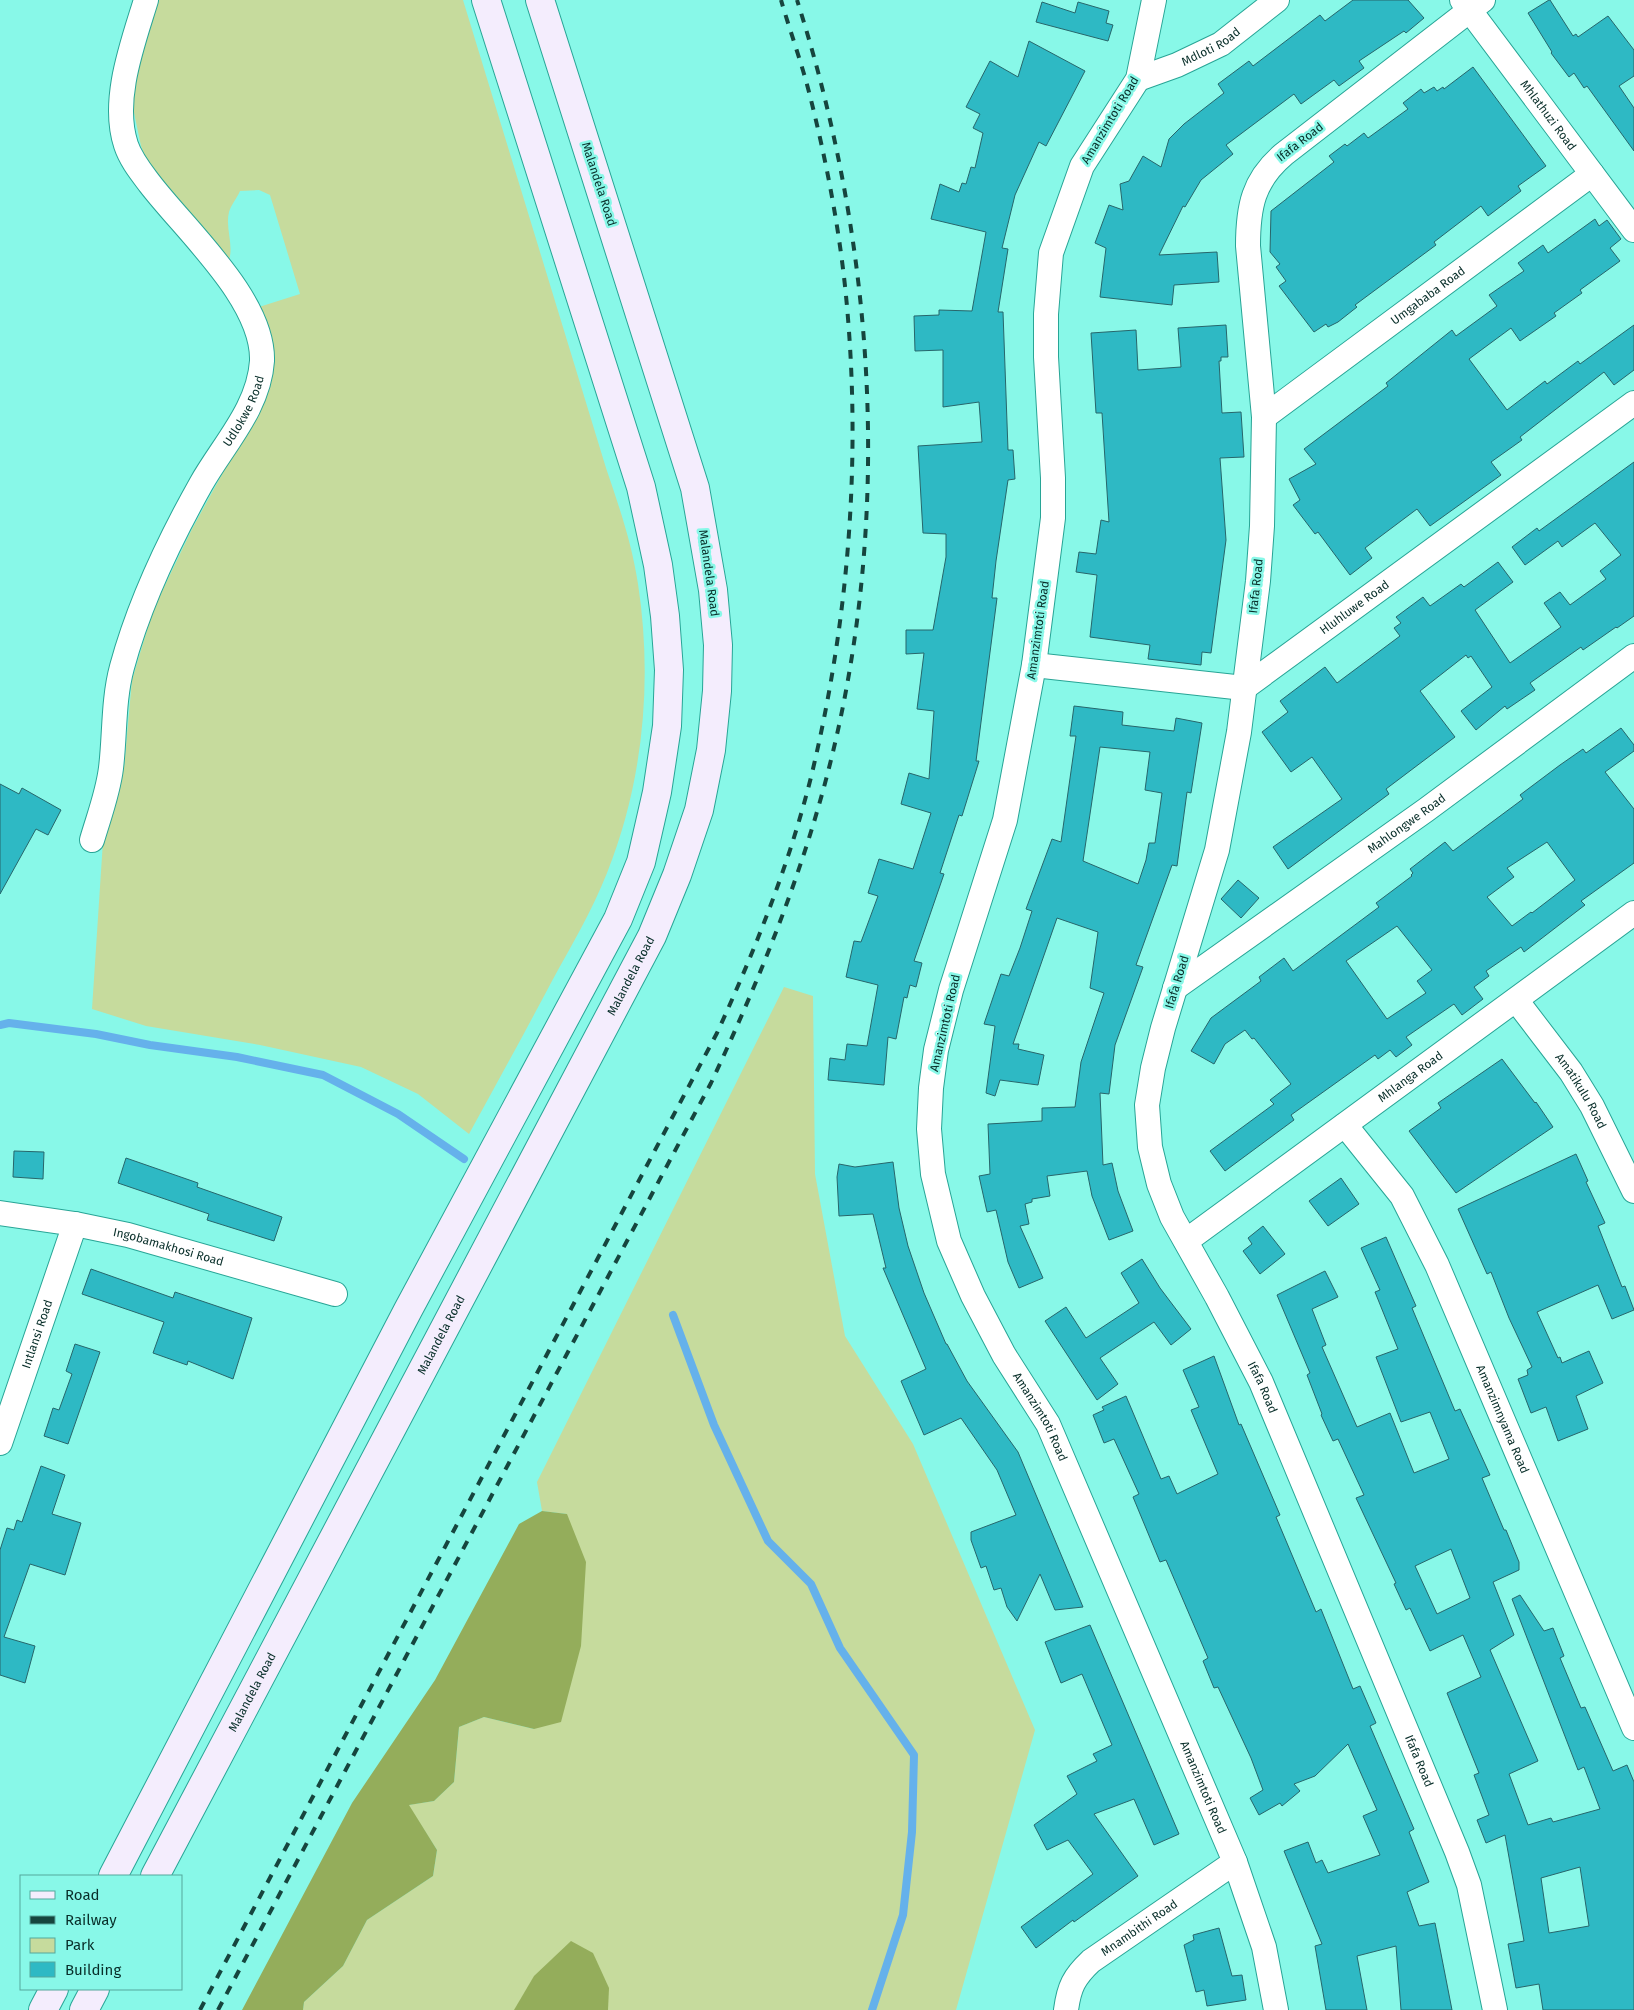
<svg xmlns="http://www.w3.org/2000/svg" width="1634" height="2010" font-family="'Fira Sans',sans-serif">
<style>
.green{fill:#c6db9d}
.forest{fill:#94ad5b}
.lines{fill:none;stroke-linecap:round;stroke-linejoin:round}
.stream{stroke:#65b1eb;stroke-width:8}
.building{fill:#2eb9c4;stroke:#27666b;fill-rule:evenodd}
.street-casing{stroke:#28a596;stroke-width:26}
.secondary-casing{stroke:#28a596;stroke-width:30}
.street{stroke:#fff;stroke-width:24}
.secondary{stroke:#f4edfd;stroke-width:28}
.rail{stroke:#16453e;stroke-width:4;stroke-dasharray:9 9;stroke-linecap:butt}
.labels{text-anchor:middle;stroke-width:5;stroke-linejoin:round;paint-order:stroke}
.street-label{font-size:12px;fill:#082e29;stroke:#88f8e8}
</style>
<rect width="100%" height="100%" fill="#88f8e8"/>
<g class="green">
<path d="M 159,0 L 463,0 L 606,468 C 619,506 632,544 638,584 C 653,681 643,783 607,873 C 592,911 571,946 552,981 C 525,1032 497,1083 469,1134 L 418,1094 L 361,1067 L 260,1045 L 146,1026 L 92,1009 L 103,841 L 124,768 L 132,680 L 153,610 L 192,529 L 266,394 L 259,307 L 300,294 L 270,195 L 259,190 L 240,191 C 237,198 231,205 229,212 C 225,228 234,245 229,260 L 175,201 L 148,164 L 141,146 L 133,108 L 134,89 L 137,70 Z"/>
<polygon points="784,987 813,996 815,1174 845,1336 913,1444 1035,1730 956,2010 303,2010 304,2002 343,1966 367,1920 433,1876 437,1850 408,1805 434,1801 454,1782 459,1727 484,1717 534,1729 567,1514 542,1511 537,1482"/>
</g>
<g class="forest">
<polygon points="542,1511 567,1514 586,1562 581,1646 561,1722 534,1729 484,1717 459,1727 454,1782 434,1801 409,1805 437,1850 433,1876 367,1920 343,1966 304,2002 303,2010 242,2010 352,1803 435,1680 519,1524"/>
<polygon points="571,1941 593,1953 609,1988 608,2010 514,2010 534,1976"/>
</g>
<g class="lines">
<g class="stream">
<polyline points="0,1025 9,1023 96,1034 150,1045 237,1057 323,1075 398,1114 464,1159"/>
<polyline points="673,1315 714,1425 768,1541 811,1584 840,1648 914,1755 912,1832 903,1915 872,2010"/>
</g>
</g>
<g class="building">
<polygon points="1353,0 1408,0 1424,18 1406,33 1404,31 1359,61 1364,68 1339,86 1334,80 1301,104 1294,94 1226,145 1233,154 1201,180 1185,207 1183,206 1159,255 1217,252 1219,282 1174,285 1172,305 1100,297 1106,248 1095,243 1109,205 1123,210 1120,184 1129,181 1143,156 1161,167 1169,139 1184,124 1224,93 1218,84 1249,61 1253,66 1320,15 1325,21"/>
<polygon points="1549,0 1550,0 1573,36 1576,34 1578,37 1608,16 1634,50 1634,76 1619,86 1634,108 1634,151 1587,86 1584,88 1574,73 1569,77 1551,53 1552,52 1528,13"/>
<polygon points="1042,2 1075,13 1078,2 1109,11 1106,23 1113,25 1108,41 1036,22"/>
<polygon points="1029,41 1085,71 1046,146 1039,142 1015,195 1002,248 1008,249 998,312 1003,312 1008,450 1013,450 1015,479 1008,480 996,561 992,598 997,598 976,761 979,761 962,816 959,815 940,873 944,874 914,961 922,963 916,987 910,985 907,998 904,997 896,1039 888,1037 884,1085 828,1080 830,1058 845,1060 847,1044 867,1046 878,985 846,977 854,941 861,942 878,896 868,893 879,859 913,869 931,813 901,804 909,773 929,779 934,711 917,709 924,653 906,654 906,630 933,630 946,557 946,534 923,533 918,446 982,442 979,402 943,407 943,350 915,351 914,316 939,315 939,310 972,311 986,232 931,219 940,184 959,192 962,183 966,184 971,167 975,168 983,133 973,128 980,114 966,107 990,61 1018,77"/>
<polygon points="1473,67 1546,166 1518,186 1521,191 1488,216 1481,206 1434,242 1436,245 1355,305 1357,307 1338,322 1328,327 1326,324 1314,332 1279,286 1286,281 1276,267 1280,264 1270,252 1271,211 1334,162 1329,156 1345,144 1347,146 1364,133 1368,138 1408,109 1403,103 1421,89 1424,93 1434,87 1437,91 1443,87 1444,89"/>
<polygon points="1595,219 1599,226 1607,220 1621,239 1610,248 1620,261 1580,290 1582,293 1554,313 1556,316 1520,341 1511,328 1469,359 1507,410 1545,381 1547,384 1578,361 1580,364 1634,325 1634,370 1614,385 1604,372 1520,437 1522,440 1491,462 1501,475 1430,526 1417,509 1365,548 1372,558 1350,575 1318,532 1315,534 1293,505 1300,500 1289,479 1316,464 1304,449 1388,386 1386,383 1452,330 1456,336 1497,306 1489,295 1524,271 1518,263 1543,245 1548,253"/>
<polygon points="1226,325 1228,357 1221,357 1221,361 1219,361 1222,413 1241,412 1244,457 1220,458 1226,540 1211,653 1202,652 1201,665 1148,659 1150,645 1090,637 1097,575 1076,572 1079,552 1096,554 1101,520 1109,522 1102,413 1096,413 1091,333 1136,330 1138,370 1181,367 1178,328"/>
<polygon points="1634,462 1634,616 1617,628 1616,627 1583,650 1581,647 1530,683 1535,690 1507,709 1505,706 1476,730 1461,711 1492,687 1471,656 1468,658 1466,655 1420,691 1455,737 1386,789 1389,794 1288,869 1273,847 1342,799 1312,757 1291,772 1262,732 1288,712 1280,701 1325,667 1337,683 1400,636 1394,628 1401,623 1396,617 1423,597 1430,606 1461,584 1464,587 1498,562 1513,582 1475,610 1510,663 1561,627 1544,603 1560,592 1570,605 1606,579 1600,571 1621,555 1595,523 1562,547 1558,541 1525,565 1512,547 1537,528 1539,531"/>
<path d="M 1074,706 L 1123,712 L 1122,725 L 1174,731 L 1176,718 L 1202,723 L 1191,793 L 1187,792 L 1177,866 L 1172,865 L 1136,965 L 1143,967 L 1115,1045 L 1109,1094 L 1100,1093 L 1103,1165 L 1112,1163 L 1118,1191 L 1133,1231 L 1109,1240 L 1092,1196 L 1087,1171 L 1047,1176 L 1050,1196 L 1032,1199 L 1032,1202 L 1025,1204 L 1029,1224 L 1020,1226 L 1043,1278 L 1019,1288 L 1008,1262 L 996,1210 L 987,1212 L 979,1176 L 990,1174 L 988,1124 L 1042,1121 L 1042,1108 L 1075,1107 L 1081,1062 L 1104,993 L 1090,988 L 1098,932 L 1057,918 L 1013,1044 L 1019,1044 L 1018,1049 L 1044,1055 L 1038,1085 L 1000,1080 L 995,1096 L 986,1093 L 995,1026 L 984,1024 L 1001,974 L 1009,976 L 1020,948 L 1032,911 L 1026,909 L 1052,839 L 1061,842 L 1076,736 L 1070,736 ZM 1100,747 L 1150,752 L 1145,790 L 1162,793 L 1155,843 L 1149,843 L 1146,860 L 1138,884 L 1083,861 Z"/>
<path d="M 1621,728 L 1634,745 L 1634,751 L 1605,772 L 1634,809 L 1634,863 L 1581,901 L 1585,905 L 1524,952 L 1521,947 L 1486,971 L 1489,976 L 1474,987 L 1483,999 L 1462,1015 L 1454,1004 L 1406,1037 L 1412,1045 L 1396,1057 L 1390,1050 L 1378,1059 L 1375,1055 L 1291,1115 L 1294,1120 L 1225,1171 L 1210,1151 L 1274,1104 L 1270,1100 L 1291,1084 L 1254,1038 L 1252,1039 L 1245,1030 L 1225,1044 L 1214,1064 L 1191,1051 L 1211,1018 L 1261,981 L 1259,977 L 1284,958 L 1293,971 L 1379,907 L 1376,903 L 1412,876 L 1411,875 L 1413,873 L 1410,869 L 1445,842 L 1453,851 L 1523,799 L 1520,795 L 1560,765 L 1583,749 L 1586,753 ZM 1547,842 L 1575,880 L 1532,913 L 1531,912 L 1512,926 L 1487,897 L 1514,877 L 1507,868 ZM 1397,926 L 1432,970 L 1417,981 L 1426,993 L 1387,1019 L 1346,961 Z"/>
<polygon points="0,784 19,794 22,788 61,810 48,835 36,829 0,894"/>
<polygon points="1238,880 1259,898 1241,918 1221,899"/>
<polygon points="1502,1059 1535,1103 1536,1102 1553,1127 1456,1193 1409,1131 1441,1108 1438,1103"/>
<polygon points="14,1151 44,1152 43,1179 13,1177"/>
<polygon points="1576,1154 1588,1181 1586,1182 1605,1223 1598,1226 1622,1287 1625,1286 1634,1310 1612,1319 1598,1285 1537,1312 1558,1358 1560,1357 1562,1363 1589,1351 1603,1383 1576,1396 1588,1429 1558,1441 1546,1407 1531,1413 1518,1379 1528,1375 1527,1370 1532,1367 1509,1318 1491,1272 1487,1274 1458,1209"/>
<polygon points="126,1158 198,1183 197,1187 282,1217 274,1241 207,1220 209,1214 118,1183"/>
<polygon points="893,1162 899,1208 908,1246 924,1293 946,1344 947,1344 967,1381 1018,1452 1083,1607 1055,1610 1040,1574 1017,1621 1007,1607 1001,1588 994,1590 986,1566 981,1568 971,1540 971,1532 1016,1515 997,1470 961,1418 924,1435 901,1381 926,1369 883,1268 886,1268 873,1214 839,1216 837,1177 839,1164 855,1167"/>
<polygon points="1341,1178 1359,1204 1328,1226 1309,1201"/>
<polygon points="1263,1226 1285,1254 1260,1274 1243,1251 1252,1244 1248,1238"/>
<path d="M 1386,1237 L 1416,1306 L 1412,1308 L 1455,1411 L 1460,1409 L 1490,1475 L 1482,1478 L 1504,1530 L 1506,1530 L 1519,1562 L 1519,1570 L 1493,1582 L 1514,1635 L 1490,1650 L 1538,1761 L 1509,1774 L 1528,1825 L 1551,1818 L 1553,1822 L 1600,1809 L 1584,1767 L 1578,1770 L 1512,1599 L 1520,1595 L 1544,1631 L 1553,1628 L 1564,1656 L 1560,1658 L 1581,1708 L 1585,1707 L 1613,1771 L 1627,1765 L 1634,1782 L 1634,2010 L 1543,2010 L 1539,1984 L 1516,1988 L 1508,1944 L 1524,1941 L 1505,1835 L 1486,1843 L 1477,1820 L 1489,1815 L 1474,1775 L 1479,1773 L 1447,1693 L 1481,1677 L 1463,1635 L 1430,1651 L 1410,1608 L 1406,1610 L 1394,1584 L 1396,1583 L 1356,1498 L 1364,1495 L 1338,1439 L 1333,1441 L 1321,1415 L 1322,1414 L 1307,1375 L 1310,1373 L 1277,1295 L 1325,1271 L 1338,1297 L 1312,1309 L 1326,1345 L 1322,1347 L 1357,1427 L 1390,1413 L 1414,1473 L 1449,1459 L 1430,1412 L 1401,1422 L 1376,1357 L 1398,1349 L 1375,1292 L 1380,1290 L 1361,1248 ZM 1451,1549 L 1470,1598 L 1437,1614 L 1415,1566 ZM 1580,1867 L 1589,1926 L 1549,1933 L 1541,1878 Z"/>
<polygon points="1142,1259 1160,1288 1191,1329 1171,1345 1154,1322 1100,1358 1118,1384 1097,1400 1045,1321 1066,1307 1086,1338 1139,1303 1121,1273"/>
<polygon points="91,1269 173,1298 175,1292 252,1318 233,1379 188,1361 187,1365 153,1353 164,1322 82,1294"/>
<polygon points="75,1344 100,1352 68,1444 44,1436 53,1408 59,1410 72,1374 66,1371"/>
<polygon points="1214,1356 1239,1425 1241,1424 1280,1515 1276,1517 1316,1612 1321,1609 1353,1689 1360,1686 1376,1723 1370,1726 1414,1829 1409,1832 1429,1882 1407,1892 1419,1926 1435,1923 1452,2010 1401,2010 1396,1946 1357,1956 1367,2010 1326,2010 1315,1946 1322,1944 1284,1851 1308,1842 1316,1863 1322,1860 1328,1873 1380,1855 1363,1816 1377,1810 1348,1744 1315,1776 1294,1784 1300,1791 1282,1806 1280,1803 1259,1815 1250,1798 1263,1790 1251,1758 1218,1687 1214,1688 1203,1661 1208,1658 1166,1560 1160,1562 1133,1497 1139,1494 1114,1439 1104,1443 1093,1415 1104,1410 1102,1407 1126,1396 1161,1479 1169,1476 1177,1494 1218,1474 1191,1410 1199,1407 1183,1370"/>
<polygon points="41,1466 65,1475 52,1514 81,1523 65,1575 30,1564 4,1637 35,1646 25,1683 0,1675 0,1550 7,1528 14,1530 17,1520 22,1522"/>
<polygon points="1090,1625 1179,1834 1154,1845 1134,1799 1094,1814 1138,1876 1074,1922 1073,1920 1036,1948 1021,1927 1093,1874 1068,1840 1047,1850 1034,1825 1077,1794 1067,1776 1097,1761 1093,1754 1112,1745 1082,1674 1061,1683 1045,1642"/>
<polygon points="1219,1928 1232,1976 1242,1975 1246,2000 1207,2006 1204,1990 1196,1992 1184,1945 1194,1940 1193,1935"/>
</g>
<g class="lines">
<defs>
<g id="street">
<path id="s1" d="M 1154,0 L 1138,79 L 1082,166 L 1051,253 L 1046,314 L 1046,357 L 1053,478 L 1053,518 L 1034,665 L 1005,820 L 951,990 L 936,1050 L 931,1088 L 929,1129 L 933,1174 L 949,1241 L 973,1296 L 1004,1355 L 1048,1424 L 1235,1862 L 1264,1947 L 1276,2010"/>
<path id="s2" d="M 1462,0 L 1634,230"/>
<path id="s3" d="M 1483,0 L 1284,154 C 1253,180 1248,207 1248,246 L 1264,417 L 1262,526 L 1258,581 L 1239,732 L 1217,850 L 1163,1028 L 1153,1068 L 1147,1105 L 1150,1147 L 1159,1184 L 1172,1217 L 1217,1297 L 1261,1382 L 1457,1852 L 1469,1885 L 1495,2010"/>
<path id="s4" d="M 1138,79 L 1177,65 L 1221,44 L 1277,0"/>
<path id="s5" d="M 1264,417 L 1592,174"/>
<path id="s6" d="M 1034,665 L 1244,688 L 1634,403"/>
<path id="s7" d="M 92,840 C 99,816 108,793 111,768 C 115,735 113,700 122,667 C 139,604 169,541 201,484 C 223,445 259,408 262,361 C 264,300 186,231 150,184 C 141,172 131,160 126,145 C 111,100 133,43 146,0"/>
<path id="s8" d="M 1175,988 L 1426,810 L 1634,656"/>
<path id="s9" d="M 1516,1000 L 1571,1072 L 1592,1106 L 1634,1191"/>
<path id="s10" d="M 1345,1125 L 1402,1196 L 1437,1265 L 1634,1728"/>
<path id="s11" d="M 0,1213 L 75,1224 L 128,1235 L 335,1294"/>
<path id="s12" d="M 1186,1241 L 1634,913"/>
<path id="s13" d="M 0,1443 L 75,1224"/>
<path id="s14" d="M 1066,2010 C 1069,1987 1074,1977 1091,1961 L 1235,1862"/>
</g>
<g id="secondary">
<polyline points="113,1876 408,1310 618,919 641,862 657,792 667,726 669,670 665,616 658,565 641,487 486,0"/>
<path id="s15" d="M 155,1876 L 652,936 L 677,875 L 699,810 L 711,750 L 717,691 L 718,645 L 713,590 L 695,488 L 540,0"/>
<polyline points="43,2010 54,1989"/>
<polyline points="84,2010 95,1989"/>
</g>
</defs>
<use href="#street" class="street-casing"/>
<use href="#secondary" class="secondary-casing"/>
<use href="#street" class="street"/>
<use href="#secondary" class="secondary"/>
<g class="rail">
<path d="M 200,2010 L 717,1033 C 755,950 790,863 812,773 C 850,614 862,448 845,286 C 838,221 825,155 809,92 C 801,61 790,31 781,0"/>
<path d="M 218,2010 L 711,1083 C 764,970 811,853 838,730 C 891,489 872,235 797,0"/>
</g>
</g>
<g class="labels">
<g class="street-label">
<text dy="4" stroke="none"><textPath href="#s4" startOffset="80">Mdloti Road</textPath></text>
<text dy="4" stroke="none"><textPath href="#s2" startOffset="144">Mhlathuzi Road</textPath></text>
<text transform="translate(1110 120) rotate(-59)" y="4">Amanzimtoti Road</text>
<text transform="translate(1300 142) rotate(-38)" y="4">Ifafa Road</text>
<text transform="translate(599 184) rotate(72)" y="4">Malandela Road</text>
<text dy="4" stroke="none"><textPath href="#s5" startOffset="204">Umgababa Road</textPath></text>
<text dy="4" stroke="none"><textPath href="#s7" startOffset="461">Udlokwe Road</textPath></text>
<text transform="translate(709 573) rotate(82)" y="4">Malandela Road</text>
<text transform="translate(1256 586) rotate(-84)" y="4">Ifafa Road</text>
<text dy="4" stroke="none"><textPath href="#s6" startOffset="348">Hluhluwe Road</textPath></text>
<text transform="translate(1038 630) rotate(-82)" y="4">Amanzimtoti Road</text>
<text dy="4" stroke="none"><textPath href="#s8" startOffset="284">Mahlongwe Road</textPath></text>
<text dy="4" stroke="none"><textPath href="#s15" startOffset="1018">Malandela Road</textPath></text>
<text transform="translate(1177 982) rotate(-73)" y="4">Ifafa Road</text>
<text transform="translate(945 1023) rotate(-77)" y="4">Amanzimtoti Road</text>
<text dy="4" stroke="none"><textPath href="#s12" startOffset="278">Mhlanga Road</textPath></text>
<text dy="4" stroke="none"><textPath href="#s9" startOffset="112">Amatikulu Road</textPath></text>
<text dy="4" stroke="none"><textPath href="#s11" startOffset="172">Ingobamakhosi Road</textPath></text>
<text dy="4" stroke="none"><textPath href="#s13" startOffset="115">Intlansi Road</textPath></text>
<text dy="4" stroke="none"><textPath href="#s15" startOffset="612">Malandela Road</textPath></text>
<text dy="4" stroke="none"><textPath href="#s3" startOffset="1536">Ifafa Road</textPath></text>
<text dy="4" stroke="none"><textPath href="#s1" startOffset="1480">Amanzimtoti Road</textPath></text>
<text dy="4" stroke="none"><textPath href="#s10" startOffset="336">Amanzimnyama Road</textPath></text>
<text dy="4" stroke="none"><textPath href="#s15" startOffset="208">Malandela Road</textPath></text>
<text dy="4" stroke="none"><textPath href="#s3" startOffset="1941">Ifafa Road</textPath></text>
<text dy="4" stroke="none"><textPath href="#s1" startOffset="1885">Amanzimtoti Road</textPath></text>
<text dy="4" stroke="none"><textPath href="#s14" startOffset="115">Mnambithi Road</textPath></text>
</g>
</g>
<rect x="20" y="1875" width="162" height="115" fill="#88f8e8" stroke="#55a79c"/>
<rect x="30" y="1891" width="25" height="8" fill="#f4edfd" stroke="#55a79c"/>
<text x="65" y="1900" font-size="15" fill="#082e29">Road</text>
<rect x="30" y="1916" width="25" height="8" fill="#16453e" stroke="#55a79c"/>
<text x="65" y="1925" font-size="15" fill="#082e29">Railway</text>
<rect x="30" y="1938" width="25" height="15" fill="#c6db9d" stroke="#55a79c"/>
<text x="65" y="1950" font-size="15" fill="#082e29">Park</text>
<rect x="30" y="1962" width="25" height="15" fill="#2eb9c4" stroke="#55a79c"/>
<text x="65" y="1975" font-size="15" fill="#082e29">Building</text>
</svg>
